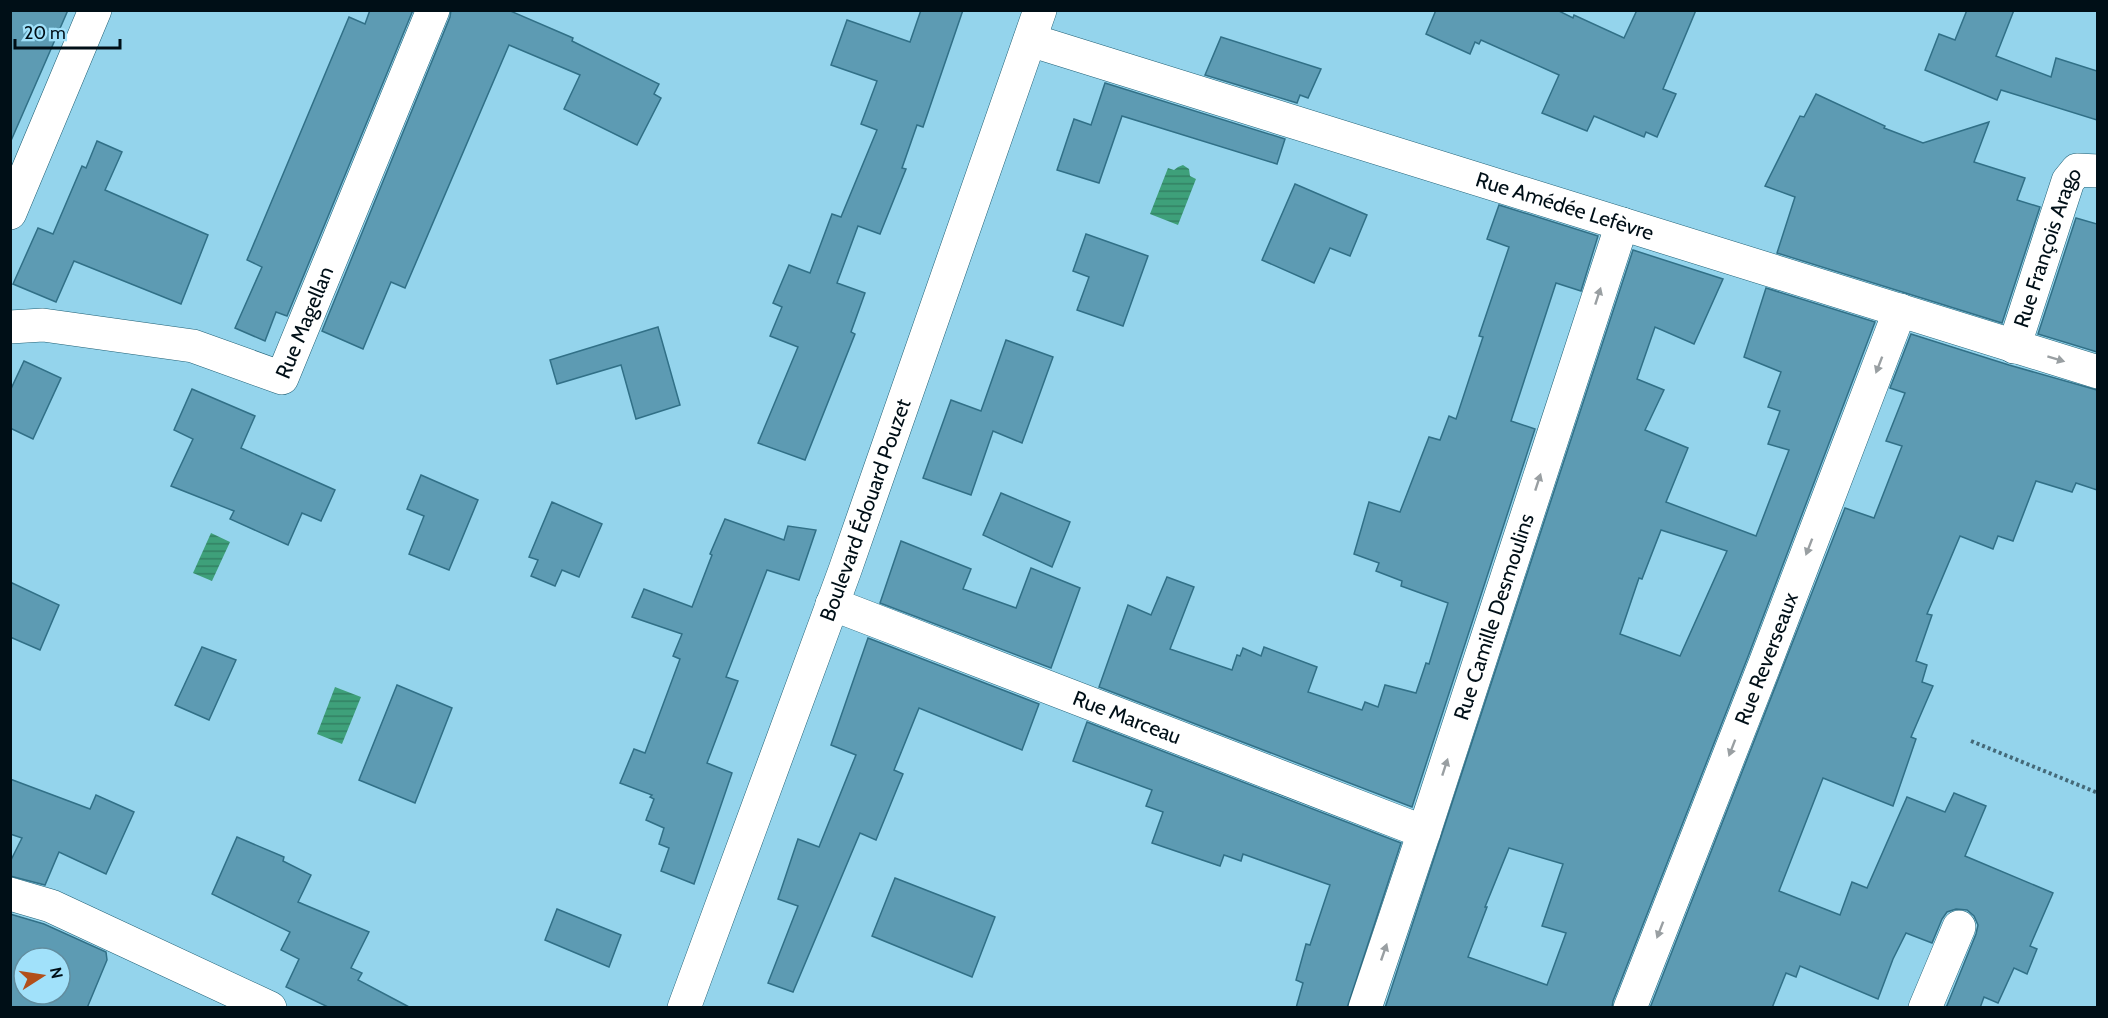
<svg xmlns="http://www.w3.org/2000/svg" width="2108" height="1018" font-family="Cabin,sans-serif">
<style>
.water{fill:url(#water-rules)}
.building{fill:#5d9bb3;stroke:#317087;stroke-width:1.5;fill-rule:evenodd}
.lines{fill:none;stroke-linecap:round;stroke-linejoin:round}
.minor-casing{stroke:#1f6076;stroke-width:34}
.path{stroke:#446978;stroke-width:4;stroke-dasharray:3 3;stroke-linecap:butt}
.minor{stroke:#fff;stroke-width:33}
.oneway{fill:#999fa2}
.labels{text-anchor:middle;stroke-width:4.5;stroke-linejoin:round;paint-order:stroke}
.street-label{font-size:21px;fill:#000f17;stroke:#a1e1fa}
</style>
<defs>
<pattern id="water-rules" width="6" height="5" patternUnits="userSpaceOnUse" patternTransform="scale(1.5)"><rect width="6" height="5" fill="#3ea07a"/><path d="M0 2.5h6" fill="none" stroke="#328163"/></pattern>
</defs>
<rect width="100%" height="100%" fill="#94d4ec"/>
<g class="water">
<polygon points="1183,165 1189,169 1190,176 1196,179 1178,225 1150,214 1168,168 1174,170 1178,167"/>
<polygon points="211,533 230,542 212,581 193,573"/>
<polygon points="335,687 361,697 342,744 317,734"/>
</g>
<g class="building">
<polygon points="10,10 68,10 10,143"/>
<polygon points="370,10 413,10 287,316 276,312 265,341 235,328 262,267 247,260 349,17 365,24"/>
<polygon points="451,10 508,10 573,38 572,41 659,84 654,94 661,98 637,145 564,109 580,75 509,45 405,288 391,282 363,349 322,331 450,17"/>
<polygon points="921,10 963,10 923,127 917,125 902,168 906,169 880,234 858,226 837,283 865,293 851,332 855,334 805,460 758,443 798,347 770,336 782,307 773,303 789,265 810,273 832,214 841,217 877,130 861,124 877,81 831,65 847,20 910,42"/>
<polygon points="1436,10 1557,10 1573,18 1574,15 1624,38 1637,10 1696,10 1663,89 1676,94 1657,137 1646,132 1644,137 1594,116 1587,131 1542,113 1559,75 1481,40 1479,44 1475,42 1470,54 1426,34"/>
<polygon points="1967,10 2014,10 1996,56 2051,77 2056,58 2097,71 2097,120 2001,90 1997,100 1925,70 1939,34 1955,40"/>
<polygon points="1221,37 1321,69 1308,98 1300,95 1297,103 1205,75"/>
<polygon points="1105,83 1285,139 1277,164 1122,116 1099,183 1057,170 1074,119 1091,125"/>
<polygon points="1816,94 1885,126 1884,128 1923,143 1989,122 1974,162 2025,178 2017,200 2040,207 2002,323 1777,253 1795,197 1765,186 1800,116 1804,117"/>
<polygon points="97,141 122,152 105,190 208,235 181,304 74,261 56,302 13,284 38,228 53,234 82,166 86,168"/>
<polygon points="1295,184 1367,215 1350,256 1330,248 1314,283 1262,260"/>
<polygon points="1499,205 1598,236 1581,291 1556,283 1511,421 1535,429 1412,807 1099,687 1128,605 1151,615 1167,577 1194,587 1170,649 1232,670 1237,655 1240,656 1243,648 1261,656 1264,647 1317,667 1308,692 1362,710 1365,702 1378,707 1385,685 1416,693 1426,663 1429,664 1448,603 1401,586 1402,581 1376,571 1379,563 1354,554 1369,502 1400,512 1429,437 1440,440 1449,416 1456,419 1483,337 1479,336 1509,247 1487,239"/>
<polygon points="2076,218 2097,224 2097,352 2038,334"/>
<polygon points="1086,234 1148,256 1123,326 1077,310 1089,277 1073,271"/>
<path d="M 1633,250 L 1723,279 L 1694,344 L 1655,327 L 1637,379 L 1664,390 L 1645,430 L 1688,448 L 1666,502 L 1756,536 L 1789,450 L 1768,444 L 1780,411 L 1768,407 L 1781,372 L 1744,357 L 1766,288 L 1875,322 L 1749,654 L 1613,1001 L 1612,1008 L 1385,1008 ZM 1661,530 L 1727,551 L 1680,656 L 1620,634 L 1639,578 L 1642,579 ZM 1509,848 L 1563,864 L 1542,926 L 1566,933 L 1547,985 L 1468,957 L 1487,907 L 1485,907 Z"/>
<polygon points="658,327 680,405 636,419 621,365 557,384 550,360"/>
<polygon points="1911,334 2009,365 2097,390 2097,490 2076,483 2072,492 2036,481 2013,541 1998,536 1993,549 1960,536 1927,614 1932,615 1916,661 1927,665 1922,682 1933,686 1911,737 1916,739 1893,806 1823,778 1779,891 1840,915 1852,882 1867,888 1907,797 1945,812 1954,793 1986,806 1965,856 2053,893 2030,946 2037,949 2027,974 2014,968 1998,1003 1984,997 1980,1008 1946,1008 1976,934 1978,925 1974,916 1967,910 1956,909 1947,912 1942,919 1932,943 1906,933 1893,959 1878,999 1800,966 1796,977 1786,973 1772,1008 1650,1008 1845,508 1874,518 1902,446 1886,441 1905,393 1890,388"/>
<polygon points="1006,340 1053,357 1022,443 993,431 971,495 923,478 951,400 981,411"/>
<polygon points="24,361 61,378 33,439 10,428 10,391"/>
<polygon points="192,389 255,416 241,448 335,490 321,521 302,513 288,545 230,519 234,511 171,486 193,439 174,430"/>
<polygon points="421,475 478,500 449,570 409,554 424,516 407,509"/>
<polygon points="1001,493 1070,522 1052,567 983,535"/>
<polygon points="552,502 602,524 579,577 562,570 555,586 531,576 538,560 529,557"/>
<polygon points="725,519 784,540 788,526 816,530 799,580 767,570 726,677 738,681 707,763 732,773 694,884 661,871 669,848 659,844 664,828 646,820 654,799 650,797 652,795 620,783 634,749 645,753 680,659 673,656 682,634 632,617 644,589 692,607 712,555 710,554"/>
<polygon points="901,541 971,569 963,589 1016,608 1031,568 1080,588 1051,668 880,603"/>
<polygon points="10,582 59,605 40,650 10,637"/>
<polygon points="868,638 1039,704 1022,750 919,708 894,770 903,774 876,840 860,833 793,992 768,983 798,906 778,899 798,839 819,847 856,755 831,745"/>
<polygon points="202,647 236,660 209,720 175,705"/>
<polygon points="397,685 452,708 415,803 359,780"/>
<polygon points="1087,722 1401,843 1347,1008 1296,1008 1303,983 1296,980 1306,944 1310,945 1330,885 1243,854 1241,861 1224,855 1220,866 1152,843 1163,812 1146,806 1152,790 1073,761"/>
<polygon points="10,779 90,809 96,795 134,812 106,874 59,852 45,885 10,876 10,862 22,838 10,834"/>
<polygon points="237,837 284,857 283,861 311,875 298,902 369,932 351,968 362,973 358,980 411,1008 330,1008 286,987 299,959 281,950 290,932 212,894"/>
<polygon points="895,878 995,917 972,977 872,936"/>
<polygon points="557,909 621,935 609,967 545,940"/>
<path d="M 10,914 L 44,924 L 106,952 L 107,960 L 87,1008 L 10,1008 ZM 24,958 L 60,958 L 60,994 L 24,994 Z"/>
</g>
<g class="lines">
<defs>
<g id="minor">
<path id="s1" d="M 1030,40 L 2098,372"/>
<polyline points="10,213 95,10"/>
<path id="s2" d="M 10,327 L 43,325 L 193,346 L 282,378 L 433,10"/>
<path id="s3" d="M 2014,347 L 2068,181 L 2077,170 L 2098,171"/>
<path id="s4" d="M 832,604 L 1424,832"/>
<polyline points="10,894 51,906 270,1008"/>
<path id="s5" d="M 684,1008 L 845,570 L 1040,10"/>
<path id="s6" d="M 1365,1008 L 1424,832 L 1622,224"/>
<path id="s7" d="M 1630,1008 L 1766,661 L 1900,310"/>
<polyline points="1925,1008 1959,927"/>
</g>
</defs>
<use href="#minor" class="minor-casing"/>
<polyline class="path" points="1971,741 2098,793"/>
<use href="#minor" class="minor"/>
</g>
<defs><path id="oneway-solid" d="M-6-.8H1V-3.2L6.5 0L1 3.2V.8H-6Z" transform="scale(1.5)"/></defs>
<g class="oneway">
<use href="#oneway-solid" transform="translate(1598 296) rotate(-72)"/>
<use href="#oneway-solid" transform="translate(2056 359) rotate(17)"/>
<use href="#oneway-solid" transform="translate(1879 365) rotate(111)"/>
<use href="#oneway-solid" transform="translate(1538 482) rotate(-72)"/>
<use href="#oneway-solid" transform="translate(1809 547) rotate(111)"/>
<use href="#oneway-solid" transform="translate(1732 748) rotate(111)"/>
<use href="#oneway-solid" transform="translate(1445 767) rotate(-72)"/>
<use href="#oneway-solid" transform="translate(1660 930) rotate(111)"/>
<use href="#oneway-solid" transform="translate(1384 952) rotate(-71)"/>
</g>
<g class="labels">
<g class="street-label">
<text dy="7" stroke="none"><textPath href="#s1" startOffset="560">Rue Amédée Lefèvre</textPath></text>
<text dy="7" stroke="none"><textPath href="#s3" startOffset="105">Rue François Arago</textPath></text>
<text dy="7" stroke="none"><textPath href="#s2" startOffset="339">Rue Magellan</textPath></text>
<text dy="7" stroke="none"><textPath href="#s5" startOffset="530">Boulevard Édouard Pouzet</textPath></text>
<text dy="7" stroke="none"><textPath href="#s6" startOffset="412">Rue Camille Desmoulins</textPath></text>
<text dy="7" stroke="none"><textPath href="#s7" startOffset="375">Rue Reverseaux</textPath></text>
<text dy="7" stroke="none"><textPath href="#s4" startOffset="316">Rue Marceau</textPath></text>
</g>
</g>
<rect width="2108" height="1018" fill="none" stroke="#000f17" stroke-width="24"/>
<g transform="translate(42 976) rotate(78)"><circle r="28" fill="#a1e1fa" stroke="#618d9f" stroke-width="1.5"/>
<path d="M0-4.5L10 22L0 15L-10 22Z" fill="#b24f1a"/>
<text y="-9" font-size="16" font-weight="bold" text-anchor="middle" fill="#000f17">N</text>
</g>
<path d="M15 39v9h105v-9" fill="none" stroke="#000f17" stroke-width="3"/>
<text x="24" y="39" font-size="18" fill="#000f17" stroke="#a1e1fa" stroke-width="4.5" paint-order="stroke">20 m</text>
</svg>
